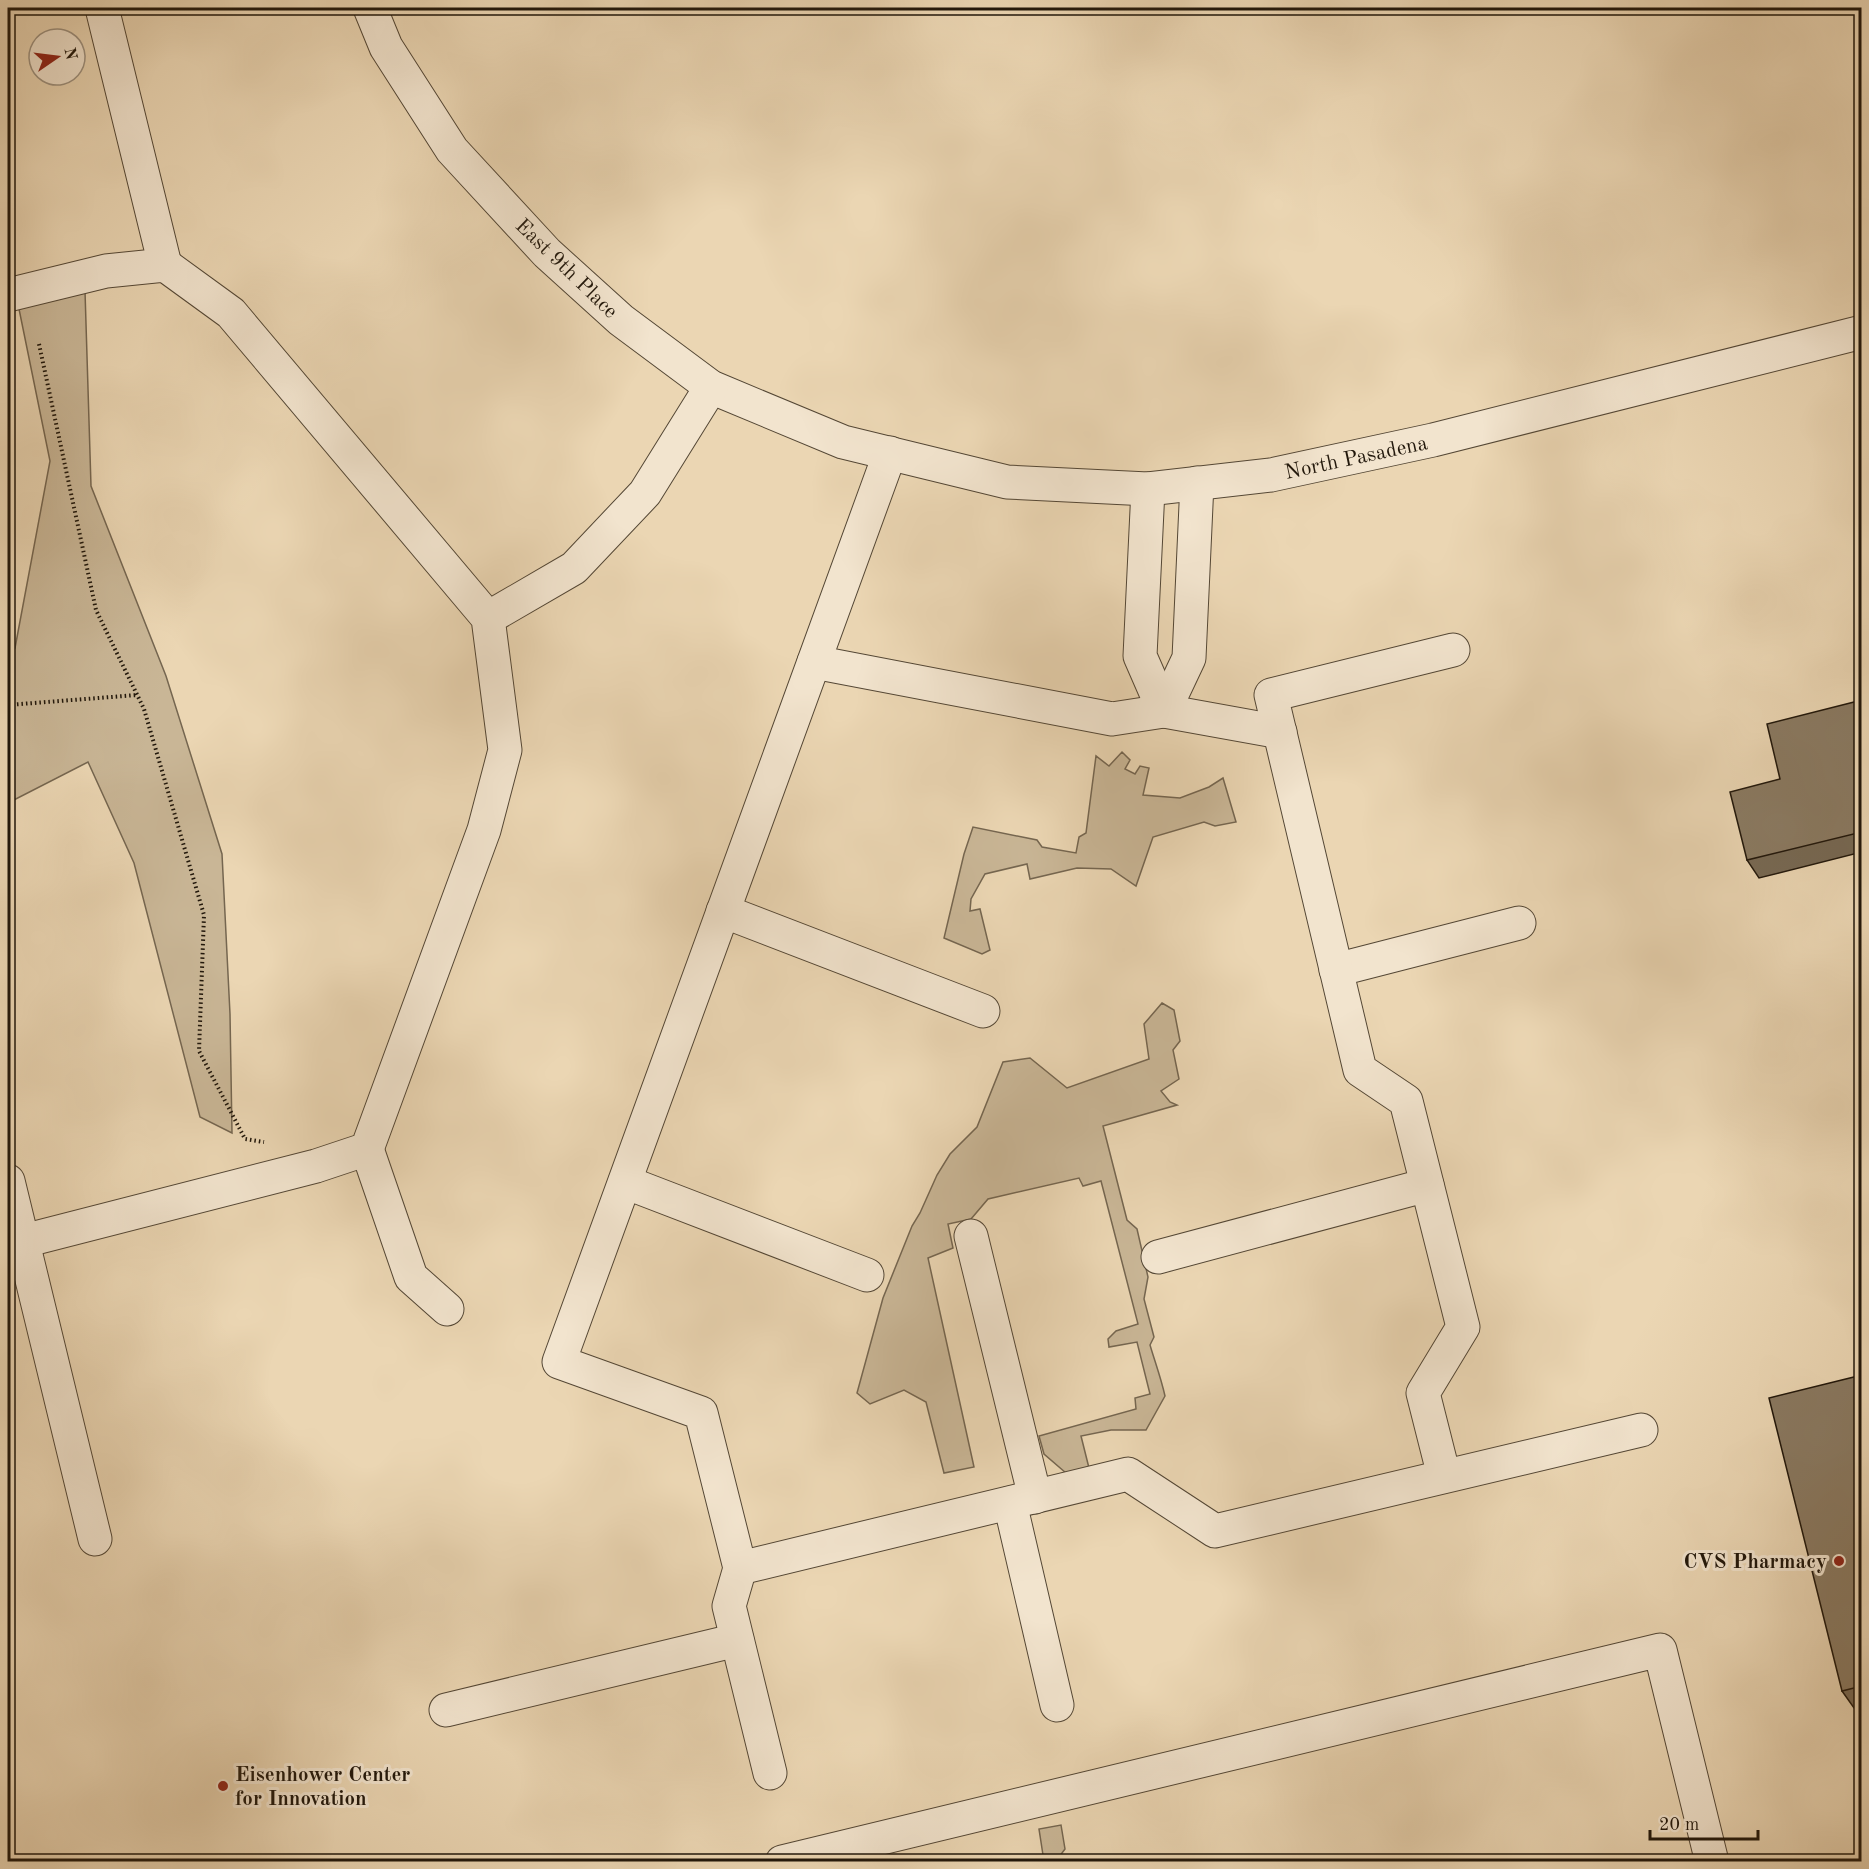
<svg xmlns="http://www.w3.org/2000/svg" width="1869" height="1869" font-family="'Old Standard TT',serif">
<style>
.green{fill:#c9b696;stroke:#756650;stroke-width:1.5}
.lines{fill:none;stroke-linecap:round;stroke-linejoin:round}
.minor-casing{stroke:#544735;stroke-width:35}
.path{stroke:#21170b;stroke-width:4;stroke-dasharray:1.5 3;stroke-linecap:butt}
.minor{stroke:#f2e4ce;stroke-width:33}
.wall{fill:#776954;stroke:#21170b;stroke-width:1.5}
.building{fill:#8a7a62;stroke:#21170b;stroke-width:1.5}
.poi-dot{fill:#8f2418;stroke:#f2e4ce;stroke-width:2}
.labels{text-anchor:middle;stroke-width:6;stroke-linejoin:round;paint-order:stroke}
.street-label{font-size:21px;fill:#21170b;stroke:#f2e4ce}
.poi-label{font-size:21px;font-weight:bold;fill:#21170b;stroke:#f2e4ce;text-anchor:end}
</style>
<rect width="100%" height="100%" fill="#ebd6b3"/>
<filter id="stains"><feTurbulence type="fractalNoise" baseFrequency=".00333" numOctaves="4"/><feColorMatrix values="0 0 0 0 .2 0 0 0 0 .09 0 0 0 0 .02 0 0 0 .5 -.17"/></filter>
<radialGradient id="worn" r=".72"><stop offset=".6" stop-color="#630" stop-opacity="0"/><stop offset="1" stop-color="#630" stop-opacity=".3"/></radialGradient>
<g class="green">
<polygon points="85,291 91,486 166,676 222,854 230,1014 232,1133 200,1117 134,863 88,762 8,803 8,649 15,648 50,461 19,309"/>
<polygon points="1122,752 1130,760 1125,769 1135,774 1140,766 1149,768 1143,795 1180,798 1209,787 1223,778 1236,822 1215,826 1204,822 1153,837 1136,886 1111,869 1077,868 1030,879 1027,864 985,874 971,899 970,911 980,909 990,950 982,954 944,938 964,854 973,827 1037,840 1042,847 1076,853 1079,837 1086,833 1096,756 1109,766"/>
<path d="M 1162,1003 L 1174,1010 L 1180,1041 L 1173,1050 L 1179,1079 L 1161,1091 L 1170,1102 L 1177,1105 L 1103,1126 L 1127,1220 L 1137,1229 L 1148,1277 L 1144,1299 L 1154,1337 L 1150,1345 C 1155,1362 1161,1378 1165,1396 L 1146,1430 L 1111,1430 L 1081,1436 L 1089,1468 L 1066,1473 L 1044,1454 L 1039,1436 L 1136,1409 L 1135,1398 L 1150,1394 L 1137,1342 L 1109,1347 L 1108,1339 L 1116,1331 L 1138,1324 L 1101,1181 L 1083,1186 L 1079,1178 L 988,1199 L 971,1219 L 948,1224 L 953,1248 L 928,1258 L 974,1467 L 944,1473 L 926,1402 L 904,1390 L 870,1404 L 857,1393 L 883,1298 L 912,1226 L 920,1213 L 937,1175 L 950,1154 L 977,1127 L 1003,1062 L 1030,1058 L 1067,1088 L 1149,1059 L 1144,1024 Z"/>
<polygon points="1061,1825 1065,1849 1056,1861 1034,1861 1033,1859 1043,1855 1039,1829"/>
</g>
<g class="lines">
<defs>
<g id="minor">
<polyline points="102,8 165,265"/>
<polyline points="370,8 386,47 452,150 547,253 621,320 711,387 843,442 1007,482 1148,489 1271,475 1433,440 1862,332"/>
<polyline points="8,295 106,271 165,265 231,313 488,618 505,750 484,830 367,1149 316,1166 8,1245"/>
<polyline points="1148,489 1140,656 1164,711"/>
<polyline points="488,618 574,568 645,493 711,387"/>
<polyline points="814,662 1112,719 1164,711 1280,732"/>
<polyline points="1164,711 1189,658 1197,483"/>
<polyline points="723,911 983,1011"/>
<polyline points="1336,970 1519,923"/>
<polyline points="367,1149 411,1277 447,1309"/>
<polyline points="8,1181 95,1539"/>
<polyline points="625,1182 867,1275"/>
<polyline points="971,1236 1035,1497"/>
<polyline points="1158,1257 1427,1185"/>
<polyline points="1444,1476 1423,1393 1463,1327 1406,1101 1360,1070 1271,695 1453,650"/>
<polyline points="1010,1503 1057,1705"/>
<polyline points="740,1568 1128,1474 1215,1531 1641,1430"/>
<polyline points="446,1710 737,1640"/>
<polyline points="770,1773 729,1606 740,1568 701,1413 559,1362 890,453"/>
<polyline points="782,1862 1660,1650 1712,1862"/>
</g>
</defs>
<use href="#minor" class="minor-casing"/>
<g class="path">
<polyline points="39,344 96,610 144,709 204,915 199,1051 245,1139 264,1142"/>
<polyline points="8,705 137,695"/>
</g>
<use href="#minor" class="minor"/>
</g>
<g class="wall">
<polygon points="1862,700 1862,852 1759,878 1747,860 1780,779"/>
<polygon points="1862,1375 1862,1706 1854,1708 1842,1691"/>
</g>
<g class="building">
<polygon points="1862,700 1862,832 1747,860 1730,792 1780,779 1767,724"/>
<polygon points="1862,1375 1862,1686 1842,1691 1769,1398"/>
</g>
<g class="poi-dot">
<circle cx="1839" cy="1561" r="6"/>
<circle cx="223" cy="1786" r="6"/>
</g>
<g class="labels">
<g class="street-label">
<text transform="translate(567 268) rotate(44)" y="7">East 9th Place</text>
<text transform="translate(1356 457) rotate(-12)" y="7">North Pasadena</text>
</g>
<g class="poi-label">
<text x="1827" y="1568">CVS Pharmacy</text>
<text x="235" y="1781" text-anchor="start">Eisenhower Center<tspan x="235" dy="24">for Innovation</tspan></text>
</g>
</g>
<rect width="1869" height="1869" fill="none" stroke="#ebd6b3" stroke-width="30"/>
<rect x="9" y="9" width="1851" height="1851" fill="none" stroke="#21170b" stroke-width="3"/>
<rect x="15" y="15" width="1839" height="1839" fill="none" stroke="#21170b" stroke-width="1.5"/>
<g transform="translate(57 57) rotate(76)"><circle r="28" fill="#f2e4ce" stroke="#9e9280" stroke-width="1.5"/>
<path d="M0-4.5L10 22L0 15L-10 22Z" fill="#8f2418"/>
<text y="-9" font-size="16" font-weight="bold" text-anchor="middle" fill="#21170b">N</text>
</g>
<path d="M1650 1830v9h108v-9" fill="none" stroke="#21170b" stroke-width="3"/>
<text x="1659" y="1830" font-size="18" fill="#21170b" stroke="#f2e4ce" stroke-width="4.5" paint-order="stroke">20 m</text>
<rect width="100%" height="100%" filter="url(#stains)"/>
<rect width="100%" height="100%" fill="url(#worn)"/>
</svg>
